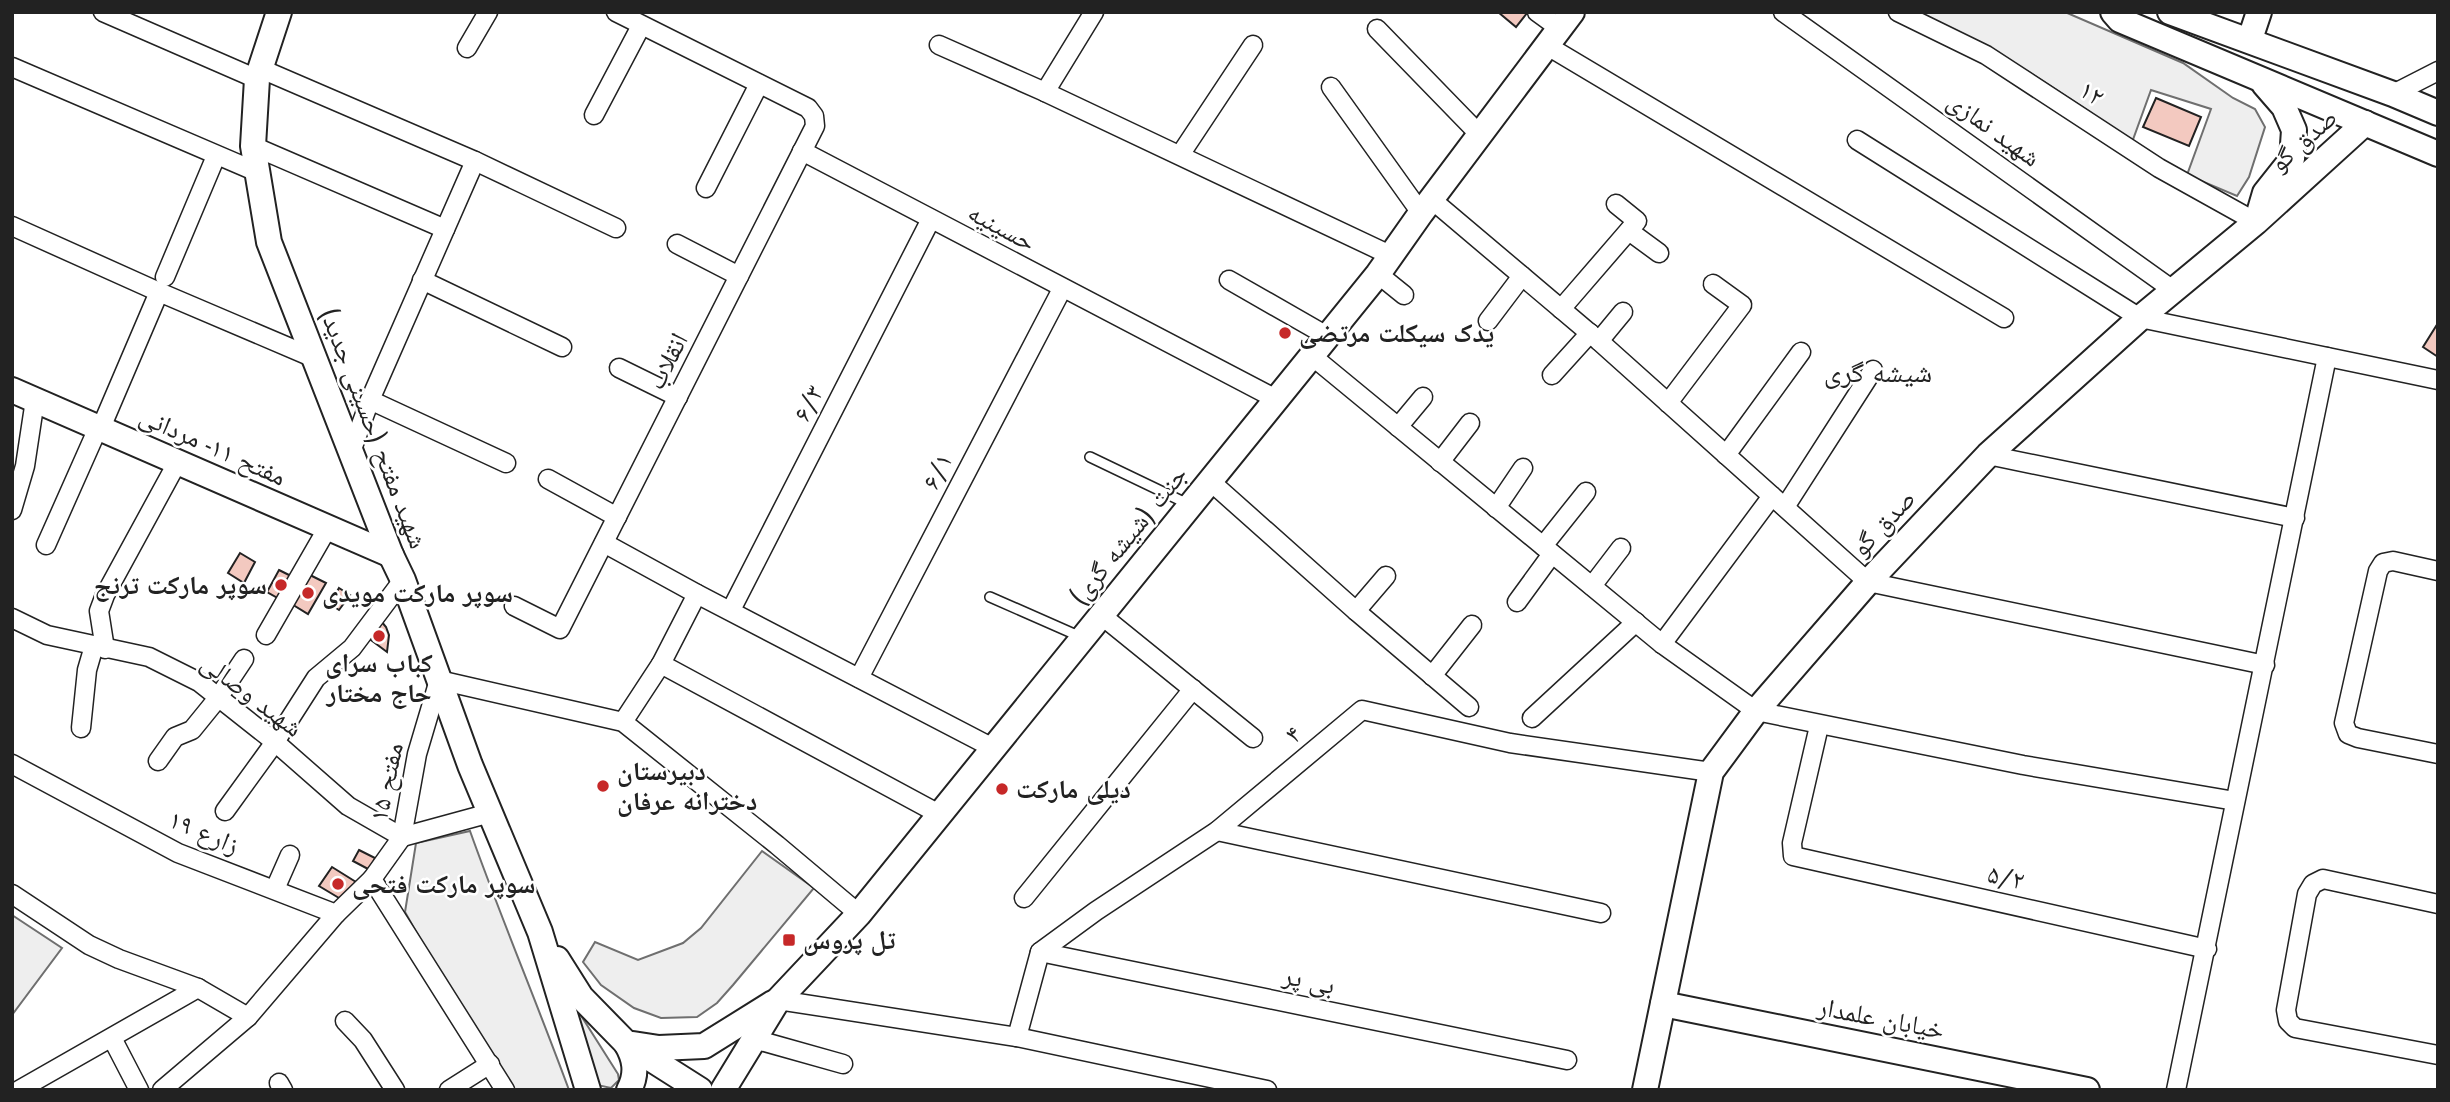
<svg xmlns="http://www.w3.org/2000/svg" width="2450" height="1102" font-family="Jost,'Noto Naskh Arabic',sans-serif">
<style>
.green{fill:#eee;stroke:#6f6f6f;stroke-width:2}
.building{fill:#f3c9c0;stroke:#222;stroke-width:2}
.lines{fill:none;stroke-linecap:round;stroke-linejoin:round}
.lane-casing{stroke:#222;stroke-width:12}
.street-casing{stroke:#222;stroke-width:21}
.secondary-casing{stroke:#222;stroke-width:28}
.lane{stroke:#fff;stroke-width:9}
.street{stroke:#fff;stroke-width:18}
.secondary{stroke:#fff;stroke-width:24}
.poi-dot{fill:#c62828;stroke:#fff;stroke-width:2.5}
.labels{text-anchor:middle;stroke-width:5;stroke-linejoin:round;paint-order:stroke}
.street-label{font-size:26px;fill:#222;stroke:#fff}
.poi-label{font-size:26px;font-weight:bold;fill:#222;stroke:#fff;text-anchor:start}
.neighbourhood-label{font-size:28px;fill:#222;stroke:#fff}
</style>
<rect width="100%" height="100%" fill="#fff"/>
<g class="green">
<polygon points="1916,12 2065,12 2183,63 2233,98 2255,109 2265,127 2249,177 2237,196 2187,175 2211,109 2151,90 2131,145 2090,112 2029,72"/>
<path d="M 470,831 C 501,918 537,1003 569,1090 L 514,1090 L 443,980 L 405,912 L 416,843 Z"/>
<polygon points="762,851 814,888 733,985 717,1003 697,1017 661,1018 634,1008 601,985 583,962 595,942 638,960 683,943 701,928"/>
<polygon points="12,915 62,948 12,1015"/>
<polygon points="561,984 618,1074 619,1080 611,1088 597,1085"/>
</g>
<g class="building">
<polygon points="1498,12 1526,12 1527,13 1516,27"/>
<polygon points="2156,98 2201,117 2189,146 2143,127"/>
<polygon points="2438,323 2438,357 2423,347"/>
<polygon points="240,553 255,562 244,583 228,573"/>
<polygon points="279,570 297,579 283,601 267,592"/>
<polygon points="308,574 326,583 308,614 290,603"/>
<polygon points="339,588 350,595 339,610 330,604"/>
<polygon points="381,621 386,627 389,635 387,652 367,637"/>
<polygon points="359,850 375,858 370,870 353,861"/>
<polygon points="332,867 356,882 344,901 319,886"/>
</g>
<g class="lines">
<defs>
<g id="lane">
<polyline points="1090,457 1190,505"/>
<polyline points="990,597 1081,637"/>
</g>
<g id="street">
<polyline points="103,12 257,79"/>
<polyline points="1537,12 1559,28"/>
<polyline points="1783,12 2173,290"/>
<polyline points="1898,12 1986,55 2159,168 2256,222"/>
<polyline points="1377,29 1480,135"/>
<polyline points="939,45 1045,92 1392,256"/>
<polyline points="1546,45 2004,318"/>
<polyline points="467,48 488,12"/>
<polyline points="12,67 257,172"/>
<polyline points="259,68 475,161 616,228"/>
<polyline points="1331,87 1421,213"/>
<polyline points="1045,92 1094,12"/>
<polyline points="2393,94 2438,71"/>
<polyline points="594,115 641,26"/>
<polyline points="1857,140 2140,318 2438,380"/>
<polyline points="253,146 445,229"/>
<polyline points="802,151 1276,399"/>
<polyline points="1180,155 1253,45"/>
<polyline points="706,188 759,84"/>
<polyline points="1431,199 1599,341 1868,582 2265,665"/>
<polyline points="12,226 159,292 314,358"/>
<polyline points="1629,231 1659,253"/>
<polyline points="677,244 739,276"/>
<polyline points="1378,274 1404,295"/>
<polyline points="165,277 216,156"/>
<polyline points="422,280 562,347"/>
<polyline points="1229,280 1327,336"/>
<polyline points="1561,309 1637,221 1616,204"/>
<polyline points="1488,321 1522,276"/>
<polyline points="1599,341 1623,312"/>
<polyline points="1312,356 1662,644 1756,711 2023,765 2235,801"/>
<polyline points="619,368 678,397"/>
<polyline points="1552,375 1590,333"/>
<polyline points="370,400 506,463"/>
<polyline points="1668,403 1742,305 1713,284"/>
<polyline points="1398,427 1423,397"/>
<polyline points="100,430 159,292"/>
<polyline points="351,452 370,400 475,161"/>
<polyline points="1726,455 1801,352"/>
<polyline points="1988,455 2295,518"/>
<polyline points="1440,462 1470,423"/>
<polyline points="548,479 617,517"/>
<polyline points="1210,481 1356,611 1469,707"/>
<polyline points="1785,507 1873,370"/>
<polyline points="1496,508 1523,468"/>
<polyline points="12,510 25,466 35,400"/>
<polyline points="604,543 697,594 993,748"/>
<polyline points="46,545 98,428"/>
<polyline points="1543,546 1586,492"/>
<polyline points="2438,571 2393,561 2383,563 2378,571 2344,723 2348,734 2358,738 2438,754"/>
<polyline points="1592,586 1621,548"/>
<polyline points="1517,602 1552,554"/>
<polyline points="514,606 560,629 815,126 814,116 808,108 616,12"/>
<polyline points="731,610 931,219"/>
<polyline points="1356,611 1386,576"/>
<polyline points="1101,615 1253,738"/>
<polyline points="12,618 47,635 149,657 199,682 275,742 348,806 402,837 490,813"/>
<polyline points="266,635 327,529"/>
<polyline points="1662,644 1772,496"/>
<polyline points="105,649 99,611 105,595 177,463"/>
<polyline points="661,664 939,814"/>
<polyline points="1432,676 1472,625"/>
<polyline points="859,678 1062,289"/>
<polyline points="1532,718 1636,622"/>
<polyline points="623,722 661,664 697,594"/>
<polyline points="1819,726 1792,843 1793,856 2207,949"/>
<polyline points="81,728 87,670 94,646"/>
<polyline points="158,761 175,737 192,730 218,698 244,659"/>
<polyline points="12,764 178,853 336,914 372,879"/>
<polyline points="225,811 275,742 316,678 352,648 403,580"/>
<polyline points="1217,831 1601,913"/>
<polyline points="275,889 290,855"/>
<polyline points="12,894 89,945 119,959 198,988 248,1017"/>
<polyline points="1024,898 1193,689"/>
<polyline points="2438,904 2323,879 2313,884 2307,894 2286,1010 2288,1021 2295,1028 2438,1055"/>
<polyline points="1040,952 1567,1060"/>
<polyline points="778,1000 1017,1037 1267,1090"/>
<polyline points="345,1021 363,1040 395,1090"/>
<polyline points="1017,1037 1040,952 1096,911 1217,831 1362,710 1510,743 1711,772"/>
<polyline points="112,1038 139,1090"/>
<polyline points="754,1039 843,1064"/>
<polyline points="279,1083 283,1090"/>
<polyline points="19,1090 198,988"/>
<polyline points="162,1090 248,1017 336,914"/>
<polyline points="449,1090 490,1064"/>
<polyline points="505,1090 372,879 402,837 417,754 439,680 623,722 777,845 859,914"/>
<polyline points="2176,1090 2327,357"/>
</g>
<g id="secondary">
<polyline points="279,12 257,79 253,146 269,242 391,555 403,580 470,765 540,932 588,1090"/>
<polyline points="2113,12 2120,20 2438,154"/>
<polyline points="2170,12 2393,94 2438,113"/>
<polyline points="2252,33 2259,12"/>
<polyline points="2260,210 2265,193 2292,159 2294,130 2284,107 2264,84"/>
<polyline points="12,390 391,555"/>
<polyline points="557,959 581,997 626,1043 700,1090"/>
<polyline points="1663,1004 2087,1090"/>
<path d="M 626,1043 C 635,1058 638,1073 629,1090"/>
<polyline points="633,1044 659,1048 704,1046 773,1003"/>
<polyline points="723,1090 778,1000 859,914 1378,274 1421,213 1572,12"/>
<polyline points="1645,1090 1711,772 1756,711 1868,582 1988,455 2140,318 2256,222 2365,123"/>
</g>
</defs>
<use href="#lane" class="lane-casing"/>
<use href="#street" class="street-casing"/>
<use href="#secondary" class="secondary-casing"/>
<use href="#lane" class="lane"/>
<use href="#street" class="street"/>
<use href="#secondary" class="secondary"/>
</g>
<g class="poi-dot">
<circle cx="1285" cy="333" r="7"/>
<circle cx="281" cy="585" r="7"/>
<circle cx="308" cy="593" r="7"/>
<circle cx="379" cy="636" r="7"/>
<circle cx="603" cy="786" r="7"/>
<circle cx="1002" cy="789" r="7"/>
<circle cx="338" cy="884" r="7"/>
<rect x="782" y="933" width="14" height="14" rx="3.5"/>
</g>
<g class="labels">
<g class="street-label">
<text transform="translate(2092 93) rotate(33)" y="9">۱۲</text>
<text transform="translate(1994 129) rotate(36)" y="9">شهید نمازی</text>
<text transform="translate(2303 140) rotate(-42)" y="9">صدق گو</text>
<text transform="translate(1002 227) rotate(28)" y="9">حسینیه</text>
<text transform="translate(667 361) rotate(-63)" y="9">انقلاب</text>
<text transform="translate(808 403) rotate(-63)" y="9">۶/۳</text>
<text transform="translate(374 428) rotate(69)" y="9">شهید مفتح (حسینی جدید)</text>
<text transform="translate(213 446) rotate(24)" y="9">مفتح ۱۱- مردانی</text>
<text transform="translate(937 471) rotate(-63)" y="9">۶/۱</text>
<text transform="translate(1883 523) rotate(-47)" y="9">صدق گو</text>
<text transform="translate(1128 535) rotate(-51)" y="9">جنت (شیشه گری)</text>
<text transform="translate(252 695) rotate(37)" y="9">شهید وصالی</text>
<text transform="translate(1293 734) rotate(-40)" y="9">۴</text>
<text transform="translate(386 782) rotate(-78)" y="9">مفتح ۱۵</text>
<text transform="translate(204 832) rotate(23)" y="9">۱۹ زارع</text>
<text transform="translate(2006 877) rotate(12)" y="9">۵/۲</text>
<text transform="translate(1309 980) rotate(12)" y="9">بی پر</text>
<text transform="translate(1881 1018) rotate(11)" y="9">خیابان علمدار</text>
</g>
<g class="poi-label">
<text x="1299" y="342">یدک سیکلت مرتضی</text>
<text x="267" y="594" text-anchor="end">سوپر مارکت ترنج</text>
<text x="322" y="602">سوپر مارکت مویدی</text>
<text x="379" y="672" text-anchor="middle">کباب سرای<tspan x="379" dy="30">حاج مختار</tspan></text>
<text x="617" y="780">دبیرستان<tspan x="617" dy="30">دخترانه عرفان</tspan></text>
<text x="1016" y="798">دیلی مارکت</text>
<text x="352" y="893">سوپر مارکت فتحی</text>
<text x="803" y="949">تل پروس</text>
</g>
<g class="neighbourhood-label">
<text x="1878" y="382">شیشه گری</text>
</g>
</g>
<rect width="2450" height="1102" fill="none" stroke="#222222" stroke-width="28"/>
</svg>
